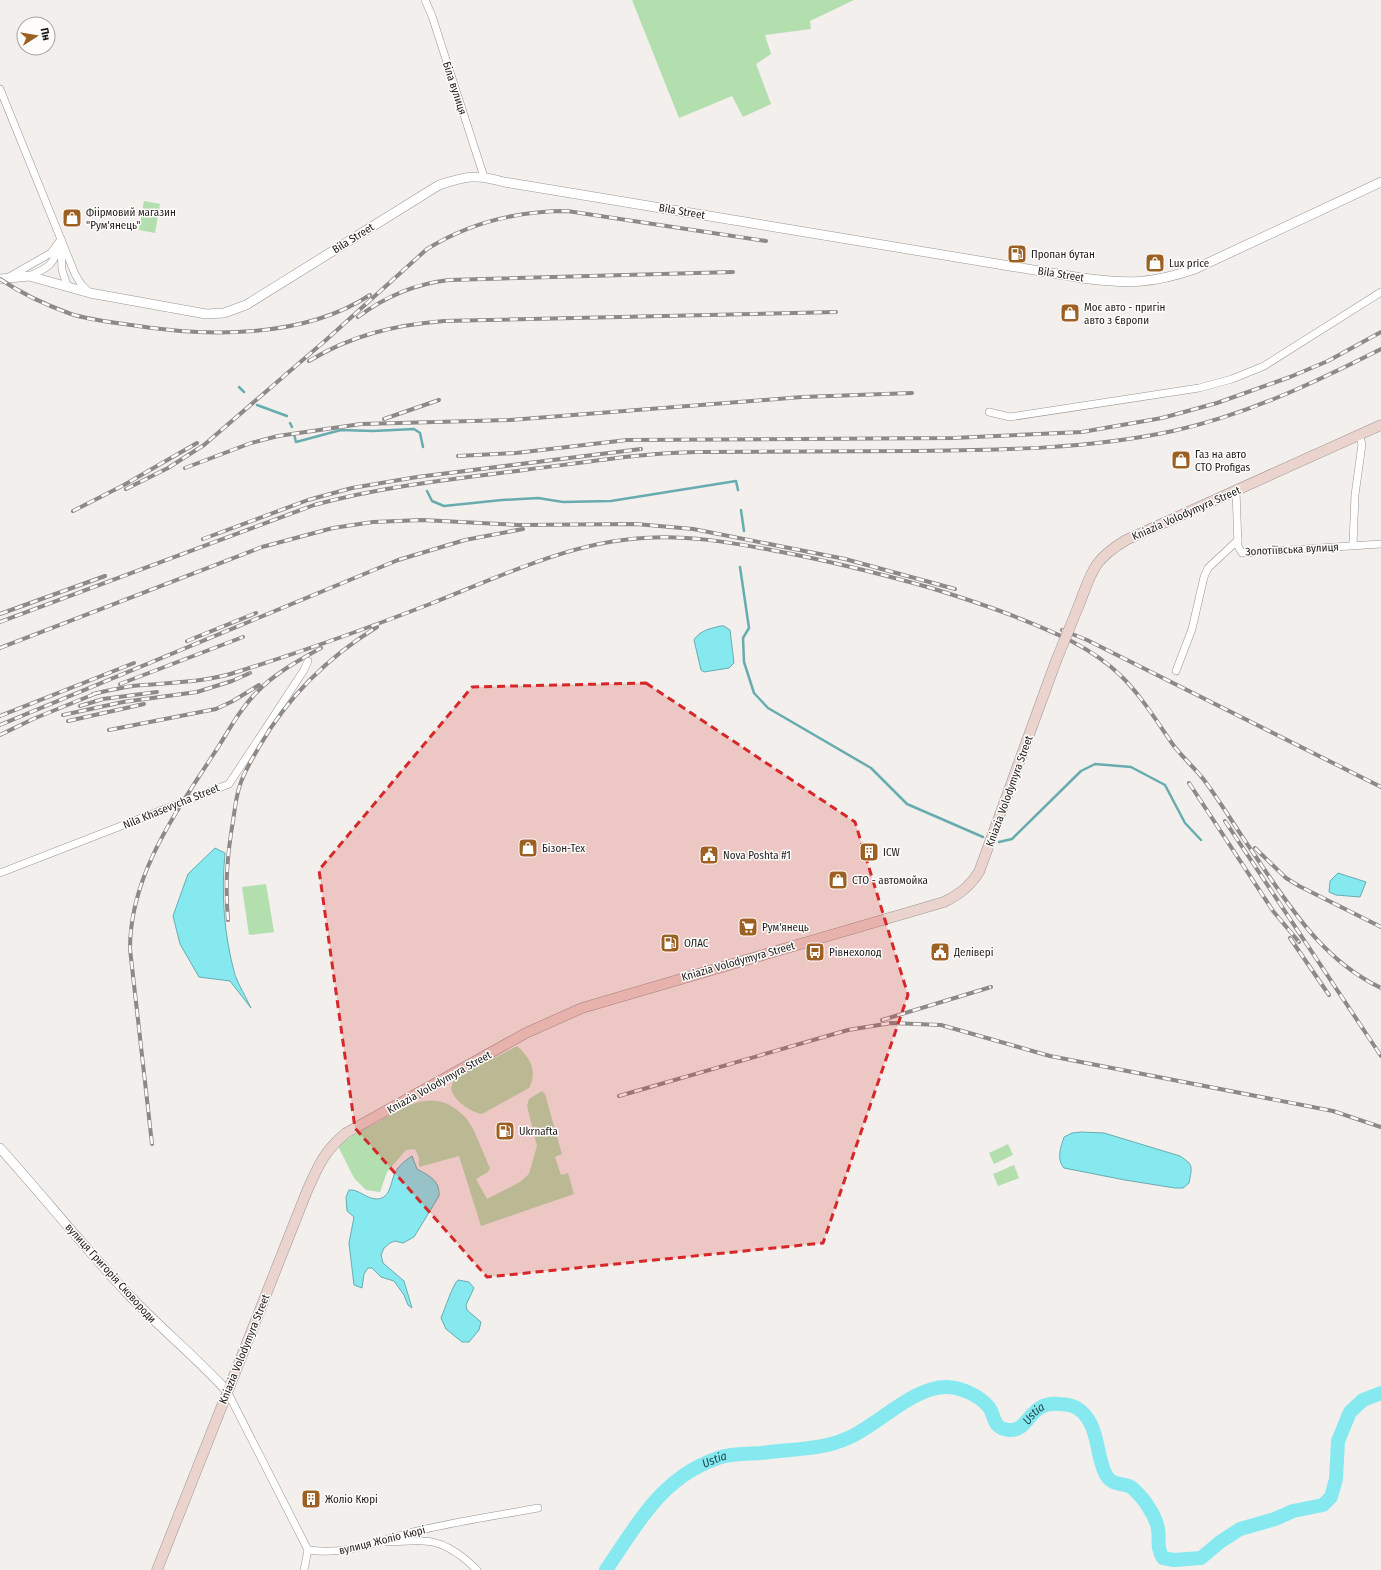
<svg xmlns="http://www.w3.org/2000/svg" width="1381" height="1570" font-family="'Fira Sans Condensed',sans-serif">
<style>
.green{fill:#b3deae}
.water{fill:#87e9f0;stroke:#68acb0}
.lines{fill:none;stroke-linecap:round;stroke-linejoin:round}
.stream{stroke:#68acb0;stroke-width:2.5}
.river{stroke:#87e9f0;stroke-width:14}
.minor-casing{stroke:#999592;stroke-width:8}
.tertiary-casing{stroke:#999592;stroke-width:10}
.secondary-casing{stroke:#999592;stroke-width:11}
.minor{stroke:#fff;stroke-width:7}
.tertiary{stroke:#fff;stroke-width:9}
.secondary{stroke:#ebd4ce;stroke-width:10}
.rail-casing{stroke:#8c8987;stroke-width:4}
.rail{stroke:#fffdfc;stroke-width:2.5;stroke-dasharray:8;stroke-linecap:butt}
.secondary-bridge-casing{stroke:#999592;stroke-width:11;stroke-linecap:butt}
.secondary-bridge{stroke:#ebd4ce;stroke-width:10}
.marked{fill:#d62828;fill-opacity:0.2;stroke:#d62828;stroke-width:3;stroke-dasharray:8 5;stroke-linejoin:round}
.labels{text-anchor:middle;stroke-width:3;stroke-linejoin:round;paint-order:stroke}
.street-label{font-size:11px;fill:#1e1d1b;stroke:#fffdfc}
.poi-label{font-size:11px;fill:#1e1d1b;stroke:#fffdfc;text-anchor:start}
.water-label{font-size:12px;font-style:italic;fill:#1c494c;stroke:#fffdfc}
</style>
<rect width="100%" height="100%" fill="#f3efec"/>
<g class="green">
<polygon points="632,0 854,0 810,21 811,29 765,35 771,54 756,64 771,104 743,117 732,96 679,118"/>
<polygon points="144,201 160,204 155,233 139,230"/>
<polygon points="266,884 274,932 249,935 242,887"/>
<path d="M 517,1046 C 530,1057 538,1072 529,1088 L 482,1114 C 470,1112 453,1100 451,1088 L 454,1079 Z"/>
<path d="M 542,1091 L 545,1094 L 562,1154 L 555,1157 L 561,1175 L 568,1173 L 574,1194 L 481,1226 L 459,1156 L 419,1167 L 419,1158 L 415,1149 L 406,1150 L 387,1172 L 380,1192 L 366,1190 L 354,1178 L 338,1146 C 351,1136 364,1129 378,1122 C 408,1104 437,1086 466,1118 C 474,1127 484,1155 490,1168 L 488,1172 L 476,1179 L 487,1199 L 520,1182 L 529,1174 L 537,1146 L 527,1106 L 529,1099 Z"/>
<polygon points="1008,1144 1013,1155 994,1164 989,1153"/>
<polygon points="1014,1165 1019,1178 998,1186 993,1174"/>
</g>
<g class="water">
<path d="M 720,626 L 724,626 L 730,630 L 734,663 L 729,668 L 704,672 L 701,670 L 694,640 C 700,630 710,629 720,626 Z"/>
<path d="M 215,848 L 225,853 C 221,894 224,935 235,975 C 239,986 246,997 251,1008 L 230,981 L 199,977 L 180,944 L 173,916 L 188,874 Z"/>
<polygon points="1338,873 1366,882 1360,897 1336,895 1329,892 1330,881"/>
<path d="M 1081,1132 L 1104,1133 L 1180,1156 C 1194,1165 1192,1167 1189,1183 L 1183,1188 L 1175,1188 L 1125,1180 L 1064,1168 C 1056,1159 1061,1146 1064,1137 L 1072,1133 Z"/>
<path d="M 412,1156 L 417,1169 C 429,1176 440,1180 439,1196 L 414,1237 L 403,1243 L 395,1241 L 390,1243 L 384,1248 L 381,1255 L 383,1263 L 404,1281 L 412,1308 L 408,1305 L 404,1295 L 394,1281 L 381,1277 L 372,1268 L 368,1268 L 364,1274 L 362,1288 L 354,1285 L 349,1243 L 354,1217 L 347,1211 L 346,1197 L 349,1190 C 359,1189 366,1199 377,1199 C 391,1198 390,1183 395,1173 C 398,1166 406,1160 412,1156 Z"/>
<path d="M 458,1280 L 469,1282 L 474,1288 L 466,1305 L 467,1310 L 481,1322 L 479,1330 L 469,1342 L 462,1342 L 446,1329 L 441,1318 C 445,1309 452,1286 458,1280 Z"/>
</g>
<g class="lines">
<g class="stream">
<polyline points="239,387 244,392"/>
<polyline points="257,405 287,416"/>
<polyline points="290,423 292,427"/>
<polyline points="294,434 296,442 341,430 373,431 414,429 420,433 423,447"/>
<polyline points="427,491 432,501 444,506 502,500 538,498 563,502 611,501 736,481 738,490"/>
<polyline points="741,510 744,531"/>
<polyline points="740,567 749,628 743,638 744,662 754,693 768,708 871,768 907,804 983,837"/>
<polyline points="999,842 1012,839 1081,771 1095,764 1131,767 1165,785 1185,823 1201,840"/>
</g>
<path class="river" id="s1" d="M 606,1570 C 634,1529 659,1482 708,1462 C 713,1460 719,1457 725,1456 C 740,1453 756,1454 770,1452 C 796,1449 825,1449 848,1438 C 878,1425 915,1385 948,1387 C 962,1388 978,1395 988,1406 C 996,1415 991,1428 1009,1430 C 1030,1432 1028,1401 1059,1404 C 1065,1404 1071,1405 1077,1408 C 1100,1423 1095,1454 1106,1475 C 1112,1485 1120,1483 1129,1486 C 1135,1489 1146,1502 1149,1508 C 1153,1514 1157,1523 1158,1529 C 1160,1542 1156,1546 1163,1558 L 1174,1560 L 1201,1558 L 1220,1542 L 1240,1529 L 1275,1519 L 1293,1511 L 1323,1505 L 1331,1497 L 1336,1479 L 1338,1441 L 1350,1412 L 1363,1400 L 1381,1393"/>
<defs>
<g id="minor">
<polyline points="425,0 432,16 484,177"/>
<polyline points="0,89 75,274 81,284 90,293"/>
<polyline points="61,247 62,270 67,285"/>
<path d="M 29,276 C 48,268 53,266 59,246"/>
<polyline points="9,277 51,253 61,239"/>
<polyline points="989,412 1010,417 1199,388 1232,379 1264,366 1381,292"/>
<polyline points="1236,490 1238,546 1242,553 1381,544"/>
<polyline points="1353,545 1355,495 1362,444 1359,435"/>
<polyline points="1176,671 1192,629 1204,577 1208,568 1238,540"/>
<polyline points="0,873 229,784 304,670 308,661"/>
<path d="M 227,1391 L 308,1550 C 347,1555 374,1543 409,1533 C 451,1522 495,1516 538,1508"/>
<path d="M 388,1542 C 400,1542 412,1540 423,1541 C 444,1541 463,1556 477,1570"/>
<polyline points="304,1570 308,1550"/>
</g>
<g id="tertiary">
<path d="M 0,279 L 29,276 L 90,293 L 206,314 L 224,313 L 246,305 L 439,185 C 466,176 476,174 504,182 L 1082,278 C 1128,284 1151,284 1195,269 L 1381,182"/>
<path d="M 0,1148 C 43,1196 83,1246 127,1293 C 159,1327 195,1356 227,1391"/>
</g>
<g id="secondary">
<path d="M 1079,605 C 1092,571 1093,560 1126,540 L 1381,425"/>
<path d="M 157,1570 L 307,1191 C 318,1166 325,1150 346,1133 L 526,1033 L 582,1008 L 944,902 C 960,894 969,887 979,872 L 1056,661"/>
</g>
</defs>
<use href="#minor" class="minor-casing"/>
<use href="#tertiary" class="tertiary-casing"/>
<use href="#secondary" class="secondary-casing"/>
<use href="#minor" class="minor"/>
<use href="#tertiary" class="tertiary"/>
<use href="#secondary" class="secondary"/>
<defs>
<g id="rail">
<path d="M 0,279 C 22,294 46,305 71,314 C 90,320 111,322 131,325 C 206,337 303,339 370,295"/>
<path d="M 358,317 C 386,296 414,284 449,280 L 733,272"/>
<path d="M 309,361 C 352,335 395,325 444,321 L 836,312"/>
<polyline points="384,419 439,400"/>
<polyline points="458,456 516,453 627,440 953,438 1082,432 1162,418 1217,403 1290,377 1328,361 1381,332"/>
<polyline points="185,468 251,443 278,436 361,424 510,420 802,397 912,393"/>
<path d="M 126,489 L 168,468 L 204,445 L 326,340 L 427,249 C 469,223 518,211 567,211 L 766,241"/>
<polyline points="73,511 124,485 197,443"/>
<polyline points="203,539 308,500 352,488 417,477 641,449"/>
<polyline points="0,614 105,576"/>
<path d="M 0,622 L 314,505 C 383,486 454,479 524,470 C 582,463 640,453 698,452 C 771,451 844,451 917,451 C 1003,450 1089,449 1173,431 C 1246,415 1314,383 1381,349"/>
<polyline points="1062,630 1087,640 1381,787"/>
<polyline points="187,641 256,613"/>
<polyline points="0,648 262,547 333,528 373,522 422,520 519,525 636,524 693,529 845,559 955,589"/>
<polyline points="120,684 243,637"/>
<path d="M 93,694 C 110,690 126,686 144,685 C 177,682 208,682 240,671 C 304,651 368,628 430,604 C 499,577 570,542 644,538 C 687,535 729,542 771,550 C 825,560 878,573 931,588 C 960,597 988,606 1016,617 C 1053,632 1090,646 1120,675 C 1141,695 1157,722 1174,746 C 1183,758 1195,768 1204,780 C 1222,804 1237,830 1254,854 C 1290,907 1322,960 1381,988"/>
<polyline points="80,706 103,699 157,692"/>
<polyline points="63,715 123,702 197,692 232,681 250,673"/>
<polyline points="0,716 134,663"/>
<polyline points="68,721 144,704"/>
<polyline points="0,725 398,560 465,540 523,529"/>
<polyline points="109,730 216,709 233,701 259,685"/>
<polyline points="0,735 33,719 97,693"/>
<polyline points="1189,783 1273,911 1299,942"/>
<polyline points="1225,821 1381,1056"/>
<polyline points="1255,848 1286,878 1299,886 1381,927"/>
<path d="M 228,920 C 225,884 227,857 233,821 C 235,809 236,796 240,785 C 244,772 252,759 259,747 C 287,698 328,657 377,627"/>
<polyline points="1290,938 1329,995"/>
<polyline points="882,1020 991,987"/>
<polyline points="619,1096 848,1030 891,1023 941,1025 1050,1056 1333,1111 1381,1127"/>
<path d="M 152,1144 L 130,949 C 130,875 175,814 213,755 C 227,734 239,710 257,692 C 275,673 298,661 321,648"/>
</g>
</defs>
<use href="#rail" class="rail-casing"/>
<use href="#rail" class="rail"/>
<defs>
<polyline id="secondary-bridge" points="1056,661 1079,605"/>
</defs>
<use href="#secondary-bridge" class="secondary-bridge-casing"/>
<use href="#secondary-bridge" class="secondary-bridge"/>
</g>
<path class="marked" d="M 646,683 L 855,822 L 908,995 L 823,1243 L 487,1277 L 355,1128 L 319,870 L 472,687 Z"/>
<defs>
<symbol id="shop-square" viewBox="-11 -11 22 22"><rect x="-9" y="-9" width="18" height="18" rx="4" fill="#9c6022" stroke="#fffdfc"/><path d="M-5-2.5h2.3a2.7 3.5 0 0 1 5.4 0H5L5.5 6h-11ZM-1.5-2.5h3a1.5 2.3 0 0 0-3 0Z" fill="#fff"/></symbol>
<symbol id="fuel-square" viewBox="-11 -11 22 22"><rect x="-9" y="-9" width="18" height="18" rx="4" fill="#9c6022" stroke="#fffdfc"/><path d="M-5.5-6h7V0h2V4h1.3V-2.5L3-4.5l.8-.8L6-3V5H2.5V1h-1V6h-7ZM-4.2-4.7v3.2H.2V-4.7Z" fill="#fff"/></symbol>
<symbol id="building-square" viewBox="-11 -11 22 22"><rect x="-9" y="-9" width="18" height="18" rx="4" fill="#9c6022" stroke="#fffdfc"/><path d="M-4-6H4V6H1V3H-1V6H-4ZM-2.5-4.3h1.7v1.8h-1.7ZM.8-4.3h1.7v1.8H.8ZM-2.5-1h1.7V.8h-1.7ZM.8-1h1.7V.8H.8Z" fill="#fff"/></symbol>
<symbol id="civic-square" viewBox="-11 -11 22 22"><rect x="-9" y="-9" width="18" height="18" rx="4" fill="#9c6022" stroke="#fffdfc"/><path d="M-.6-6.5H3V-4.5H.6V-3L4-1V1h2V6H-6V1h2V-1L-.6-3ZM-1.2 2.5V6h2.4V2.5Z" fill="#fff"/></symbol>
<symbol id="supermarket-square" viewBox="-11 -11 22 22"><rect x="-9" y="-9" width="18" height="18" rx="4" fill="#9c6022" stroke="#fffdfc"/><path d="M-6-5.5h2.5l.6 2H6L4.5 2H-2.5L-4.4-4H-6ZM-1.5 3.2a1.3 1.3 0 1 0 .1 0ZM3 3.2a1.3 1.3 0 1 0 .1 0Z" fill="#fff"/></symbol>
<symbol id="bus-square" viewBox="-11 -11 22 22"><rect x="-9" y="-9" width="18" height="18" rx="4" fill="#9c6022" stroke="#fffdfc"/><path d="M-5-6H5V4H4V6H2V4H-2V6H-4V4H-5ZM-3.5-4V0h7V-4ZM-3.5 1.2v1.5H-2V1.2ZM2 1.2v1.5H3.5V1.2Z" fill="#fff"/></symbol>
</defs>
<g fill-rule="evenodd">
<use href="#shop-square" x="61" y="207" width="22" height="22"/>
<use href="#fuel-square" x="1006" y="243" width="22" height="22"/>
<use href="#shop-square" x="1144" y="252" width="22" height="22"/>
<use href="#shop-square" x="1059" y="302" width="22" height="22"/>
<use href="#shop-square" x="1170" y="449" width="22" height="22"/>
<use href="#shop-square" x="517" y="837" width="22" height="22"/>
<use href="#building-square" x="858" y="841" width="22" height="22"/>
<use href="#civic-square" x="698" y="844" width="22" height="22"/>
<use href="#shop-square" x="827" y="869" width="22" height="22"/>
<use href="#supermarket-square" x="737" y="916" width="22" height="22"/>
<use href="#fuel-square" x="659" y="932" width="22" height="22"/>
<use href="#bus-square" x="804" y="941" width="22" height="22"/>
<use href="#civic-square" x="929" y="941" width="22" height="22"/>
<use href="#fuel-square" x="494" y="1120" width="22" height="22"/>
<use href="#building-square" x="300" y="1488" width="22" height="22"/>
</g>
<g class="labels">
<g class="street-label">
<text transform="translate(455 88) rotate(72)" y="4">Біла вулиця</text>
<text transform="translate(682 211) rotate(10)" y="4">Bila Street</text>
<text transform="translate(353 238) rotate(-32)" y="4">Bila Street</text>
<text transform="translate(1061 274) rotate(9)" y="4">Bila Street</text>
<text transform="translate(1186 513) rotate(-24)" y="4">Kniazia Volodymyra Street</text>
<text transform="translate(1292 549) rotate(-3)" y="4">Золотіївська вулиця</text>
<text transform="translate(1009 791) rotate(-70)" y="4">Kniazia Volodymyra Street</text>
<text transform="translate(171 806) rotate(-22)" y="4">Nila Khasevycha Street</text>
<text transform="translate(738 961) rotate(-16)" y="4">Kniazia Volodymyra Street</text>
<text transform="translate(439 1082) rotate(-29)" y="4">Kniazia Volodymyra Street</text>
<text transform="translate(111 1273) rotate(48)" y="4">вулиця Григорія Сковороди</text>
<text transform="translate(244 1349) rotate(-68)" y="4">Kniazia Volodymyra Street</text>
<text transform="translate(382 1540) rotate(-14)" y="4">вулиця Жоліо Кюрі</text>
</g>
<g class="poi-label">
<text x="86" y="216">Фіірмовий магазин<tspan x="86" dy="13">"Рум'янець"</tspan></text>
<text x="1031" y="258">Пропан бутан</text>
<text x="1169" y="267">Lux price</text>
<text x="1084" y="311">Моє авто - пригін<tspan x="1084" dy="13">авто з Європи</tspan></text>
<text x="1195" y="458">Газ на авто<tspan x="1195" dy="13">СТО Profigas</tspan></text>
<text x="542" y="852">Бізон-Тех</text>
<text x="883" y="856">ICW</text>
<text x="723" y="859">Nova Poshta #1</text>
<text x="852" y="884">СТО - автомойка</text>
<text x="762" y="931">Рум'янець</text>
<text x="684" y="947">ОЛАС</text>
<text x="829" y="956">Рівнехолод</text>
<text x="954" y="956">Делівері</text>
<text x="519" y="1135">Ukrnafta</text>
<text x="325" y="1503">Жоліо Кюрі</text>
</g>
<g class="water-label">
<text dy="4" stroke="none"><textPath href="#s1" startOffset="518">Ustia</textPath></text>
<text dy="4" stroke="none"><textPath href="#s1" startOffset="158">Ustia</textPath></text>
</g>
</g>
<g transform="translate(36 36) rotate(78)"><circle r="19" fill="#fffdfc" stroke="#a5a3a2"/>
<path d="M0-3L7 15L0 10L-7 15Z" fill="#9c6022"/>
<text y="-6" font-size="11" font-weight="bold" text-anchor="middle" fill="#1e1d1b">Пн</text>
</g>
</svg>
